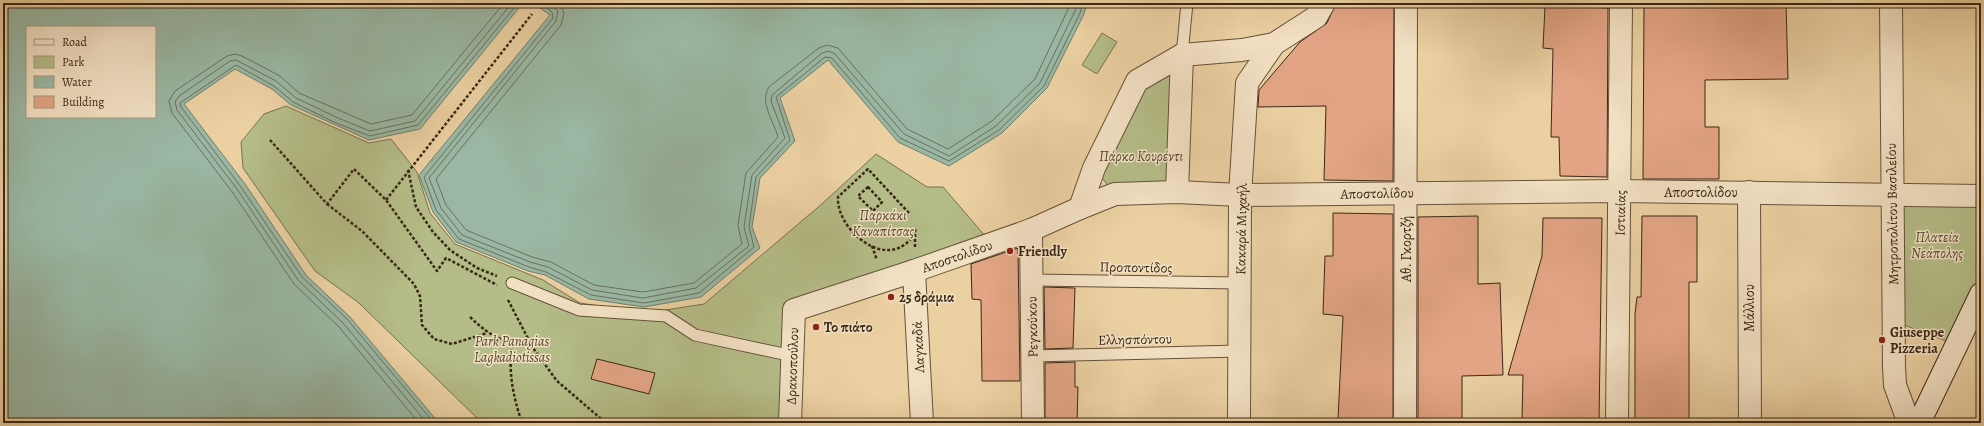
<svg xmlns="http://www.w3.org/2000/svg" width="1984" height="426" font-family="Alegreya,serif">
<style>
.green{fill:#b4bc87;stroke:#77724e}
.water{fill:#99b7a3;stroke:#737e6b;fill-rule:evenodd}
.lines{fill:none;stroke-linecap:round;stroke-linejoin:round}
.shore{stroke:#6a705c;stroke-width:1}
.building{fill:#e3a585;stroke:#3a2816}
.lane-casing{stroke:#665239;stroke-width:13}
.street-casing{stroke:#665239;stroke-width:24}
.secondary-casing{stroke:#3a2816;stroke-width:24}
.path{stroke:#3a2816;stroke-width:2.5;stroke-dasharray:3 2;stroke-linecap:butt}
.lane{stroke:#f2e0c3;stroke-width:11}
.street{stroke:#f2e0c3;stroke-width:22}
.secondary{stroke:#f2e0c3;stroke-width:22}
.poi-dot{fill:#8f2418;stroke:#f2e0c3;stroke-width:1.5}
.labels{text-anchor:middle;stroke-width:3;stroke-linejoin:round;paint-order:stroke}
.park-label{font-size:14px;font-style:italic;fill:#52462d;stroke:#f2e0c3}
.street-label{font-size:14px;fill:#3a2816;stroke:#f2e0c3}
.poi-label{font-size:14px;font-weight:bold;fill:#3a2816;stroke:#f2e0c3;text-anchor:start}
</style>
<rect width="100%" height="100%" fill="#ebd0a2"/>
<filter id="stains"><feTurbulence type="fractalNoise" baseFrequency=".005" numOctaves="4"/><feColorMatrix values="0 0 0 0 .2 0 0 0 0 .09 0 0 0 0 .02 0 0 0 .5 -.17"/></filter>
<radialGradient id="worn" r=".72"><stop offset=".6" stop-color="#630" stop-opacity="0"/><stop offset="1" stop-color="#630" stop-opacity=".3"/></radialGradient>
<g class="green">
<polygon points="1102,33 1117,42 1097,74 1082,65"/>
<polygon points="1182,55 1177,192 1115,194 1094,168 1137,81"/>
<polygon points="286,106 369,143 391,139 417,172 430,213 455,244 543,280 580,303 646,313 704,304 823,203 876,154 927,187 943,187 992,244 794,310 790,423 482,423 359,303 315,271 243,168 241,142 264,114"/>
<polygon points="1892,194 1981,196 1981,294 1956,345 1894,321"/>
</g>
<g class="water">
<path d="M 3,3 L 523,3 L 420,129 L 369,140 L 291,105 L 272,89 L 235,69 L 184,104 L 245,184 L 306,275 L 350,317 L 439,423 L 3,423 ZM 27,27 L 155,27 L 155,117 L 27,117 Z"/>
<polygon points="533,3 1087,3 1084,14 1047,88 1002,133 949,166 898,142 828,60 780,98 795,141 760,178 752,227 760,248 701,297 644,307 589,299 545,275 528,271 456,242 433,212 419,175 550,15"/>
</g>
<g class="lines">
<g class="shore">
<polyline points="540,3 552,12 553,18 424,177 436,210 459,239 529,267 546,272 591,295 644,303 699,293 754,247 749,227 756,177 790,140 776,97 825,57 832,58 900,138 949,161 999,130 1044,86 1080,13 1083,3"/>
<polyline points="548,3 558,11 556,21 429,178 441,208 462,235 530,262 548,267 592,290 643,298 696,288 749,246 744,227 752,175 785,138 771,101 772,95 822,53 829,51 835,54 904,134 949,156 996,126 1040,83 1075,11 1078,3"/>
<path d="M 559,3 L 564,13 L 561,25 L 436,179 L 446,205 L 466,230 L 532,257 L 551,262 L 594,285 L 643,292 L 694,283 L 742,244 L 738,225 L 746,173 L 778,137 C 774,122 758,100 770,86 L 819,48 L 827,45 L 838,48 L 907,129 L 948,149 L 992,121 L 1035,79 L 1071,3"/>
<polyline points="419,423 339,327 294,284 233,193 172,113 169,101 175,91 227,56 235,54 242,56 280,76 299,93 371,124 412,115 504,3"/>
<polyline points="427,423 343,323 298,280 237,189 177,110 175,102 179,96 230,61 236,60 276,81 296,98 338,118 370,131 415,121 512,3"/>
<polyline points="434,423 347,319 302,277 241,187 181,107 180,103 236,65 274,86 293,102 336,123 370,136 418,125 518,3"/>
</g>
</g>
<g class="building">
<polygon points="1336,3 1394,3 1393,181 1324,180 1326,106 1258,107 1259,90 1300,42 1327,23"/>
<polygon points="1786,3 1788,79 1705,80 1705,127 1719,127 1719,179 1643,179 1644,5"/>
<polygon points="1545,6 1608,8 1607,177 1560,176 1559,137 1551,137 1553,49 1543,48"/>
<polygon points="1333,213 1393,214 1393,419 1338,419 1343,316 1323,314 1325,256 1333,256"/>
<polygon points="1478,216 1478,284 1500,283 1503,375 1462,376 1462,420 1418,419 1418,217"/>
<polygon points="1642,216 1697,216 1697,282 1689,282 1689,423 1635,423 1635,314 1637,297 1641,297"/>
<polygon points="1543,218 1602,218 1599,423 1522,421 1523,375 1508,375 1542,256"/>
<polygon points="1018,248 1020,381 982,381 981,300 972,299 971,264"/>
<polygon points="1044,287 1075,288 1073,348 1045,349"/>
<polygon points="597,359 655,373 649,394 591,379"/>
<polygon points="1075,362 1075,387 1078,387 1077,423 1045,423 1045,363"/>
</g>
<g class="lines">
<defs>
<g id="lane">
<polyline points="1182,55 1187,3"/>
<polyline points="1032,280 1240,283"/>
<polyline points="512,283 579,310 666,316 695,335 793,356"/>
<polyline points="1032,356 1239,351"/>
</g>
<g id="street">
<polyline points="1891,3 1894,367 1895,385 1909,423"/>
<polyline points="1177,192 1182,55"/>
<polyline points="1749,192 1750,423"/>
<polyline points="1080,208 1094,168 1137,81 1182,55 1242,50 1274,44 1316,17 1324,3"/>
<polyline points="1031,230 1033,423"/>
<polyline points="914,271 922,423"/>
<polyline points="790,423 794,310 914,271 1031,230 1080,208 1115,194 1177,192 1240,195 1620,191 1981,196"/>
<polyline points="1239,423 1240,195 1247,83 1274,44"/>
<polyline points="1405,423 1406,3"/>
<polyline points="1617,423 1621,3"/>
</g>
<polyline id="secondary" points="1919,423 1981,294"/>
</defs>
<use href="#lane" class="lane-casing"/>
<use href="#street" class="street-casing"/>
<use href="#secondary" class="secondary-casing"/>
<g class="path">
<polyline points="270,140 327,204 354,169 386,200 437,271 446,258 497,285"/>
<polyline points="408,170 416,207 433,232 450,250 477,268 497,276"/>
<polygon points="868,187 882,202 873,211 858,196"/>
<polyline points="386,200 532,14"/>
<polyline points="327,204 362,231 414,284 420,296 422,325 434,339 452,344 487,333"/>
<path d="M 909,213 L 868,169 L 838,197 C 836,226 877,264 904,245 C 911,240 915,235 916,227"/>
<polyline points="915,234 915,247"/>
<polyline points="872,246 877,260"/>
<polyline points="508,300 533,348 557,381 606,423"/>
<path d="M 470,317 C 492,338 503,342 533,348"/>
<path d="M 512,344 C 508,372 513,396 522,423"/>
</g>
<use href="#lane" class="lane"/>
<use href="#street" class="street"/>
<use href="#secondary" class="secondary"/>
</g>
<g class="poi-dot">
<circle cx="1010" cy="251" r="4"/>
<circle cx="891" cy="297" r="4"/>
<circle cx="816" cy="327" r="4"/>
<circle cx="1882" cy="340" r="4"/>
</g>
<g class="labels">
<g class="park-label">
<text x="1141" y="161">Πάρκο Κουρέντι</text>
<text x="883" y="220">Παρκάκι<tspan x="883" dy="16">Καναπίτσας</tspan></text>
<text x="1937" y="242">Πλατεία<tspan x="1937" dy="16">Νεάπολης</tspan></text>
<text x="512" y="346">Park Panagias<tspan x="512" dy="16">Lagkadiotissas</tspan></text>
</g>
<g class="street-label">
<text x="1701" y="197">Αποστολίδου</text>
<text transform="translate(1377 193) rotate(-1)" y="5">Αποστολίδου</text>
<text transform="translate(1620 213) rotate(-89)" y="5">Ιστιαίας</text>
<text transform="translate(1892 214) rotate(-91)" y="5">Μητροπολίτου Βασιλείου</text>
<text transform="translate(1241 229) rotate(-89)" y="5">Κακαρά Μιχαήλ</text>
<text transform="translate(1406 249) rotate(-90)" y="5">Αθ. Γκορτζή</text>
<text transform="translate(957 256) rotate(-19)" y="5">Αποστολίδου</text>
<text transform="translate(1136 267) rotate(1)" y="5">Προποντίδος</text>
<text transform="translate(1749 308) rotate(-90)" y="5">Μάλλιου</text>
<text transform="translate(1032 327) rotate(-91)" y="5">Ρεγκούκου</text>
<text transform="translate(1135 339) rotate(-1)" y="5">Ελλησπόντου</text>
<text transform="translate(918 347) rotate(-93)" y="5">Λαγκαδά</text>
<text transform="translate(792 366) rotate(-88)" y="5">Δρακοπούλου</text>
</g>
<g class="poi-label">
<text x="1018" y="256">Friendly</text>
<text x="899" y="302">25 δράμια</text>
<text x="824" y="332">Το πιάτο</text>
<text x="1890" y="337">Giuseppe<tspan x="1890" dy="16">Pizzeria</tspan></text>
</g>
</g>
<rect width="1984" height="426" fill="none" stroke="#ebd0a2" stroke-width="16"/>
<rect x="4" y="4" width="1976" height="418" fill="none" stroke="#3a2816" stroke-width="2"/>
<rect x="8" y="8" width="1968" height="410" fill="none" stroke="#3a2816"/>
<rect x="26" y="26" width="130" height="92" fill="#f2e0c3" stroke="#a8967e"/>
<rect x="34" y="39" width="20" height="6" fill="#f2e0c3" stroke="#a8967e"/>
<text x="62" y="46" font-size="12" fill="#3a2816">Road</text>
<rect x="34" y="56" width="20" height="12" fill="#b4bc87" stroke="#a8967e"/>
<text x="62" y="66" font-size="12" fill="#3a2816">Park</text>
<rect x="34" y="76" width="20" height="12" fill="#99b7a3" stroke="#a8967e"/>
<text x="62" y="86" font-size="12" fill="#3a2816">Water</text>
<rect x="34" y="96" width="20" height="12" fill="#e3a585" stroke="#a8967e"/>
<text x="62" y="106" font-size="12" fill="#3a2816">Building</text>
<rect width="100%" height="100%" filter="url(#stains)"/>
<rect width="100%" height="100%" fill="url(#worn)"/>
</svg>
